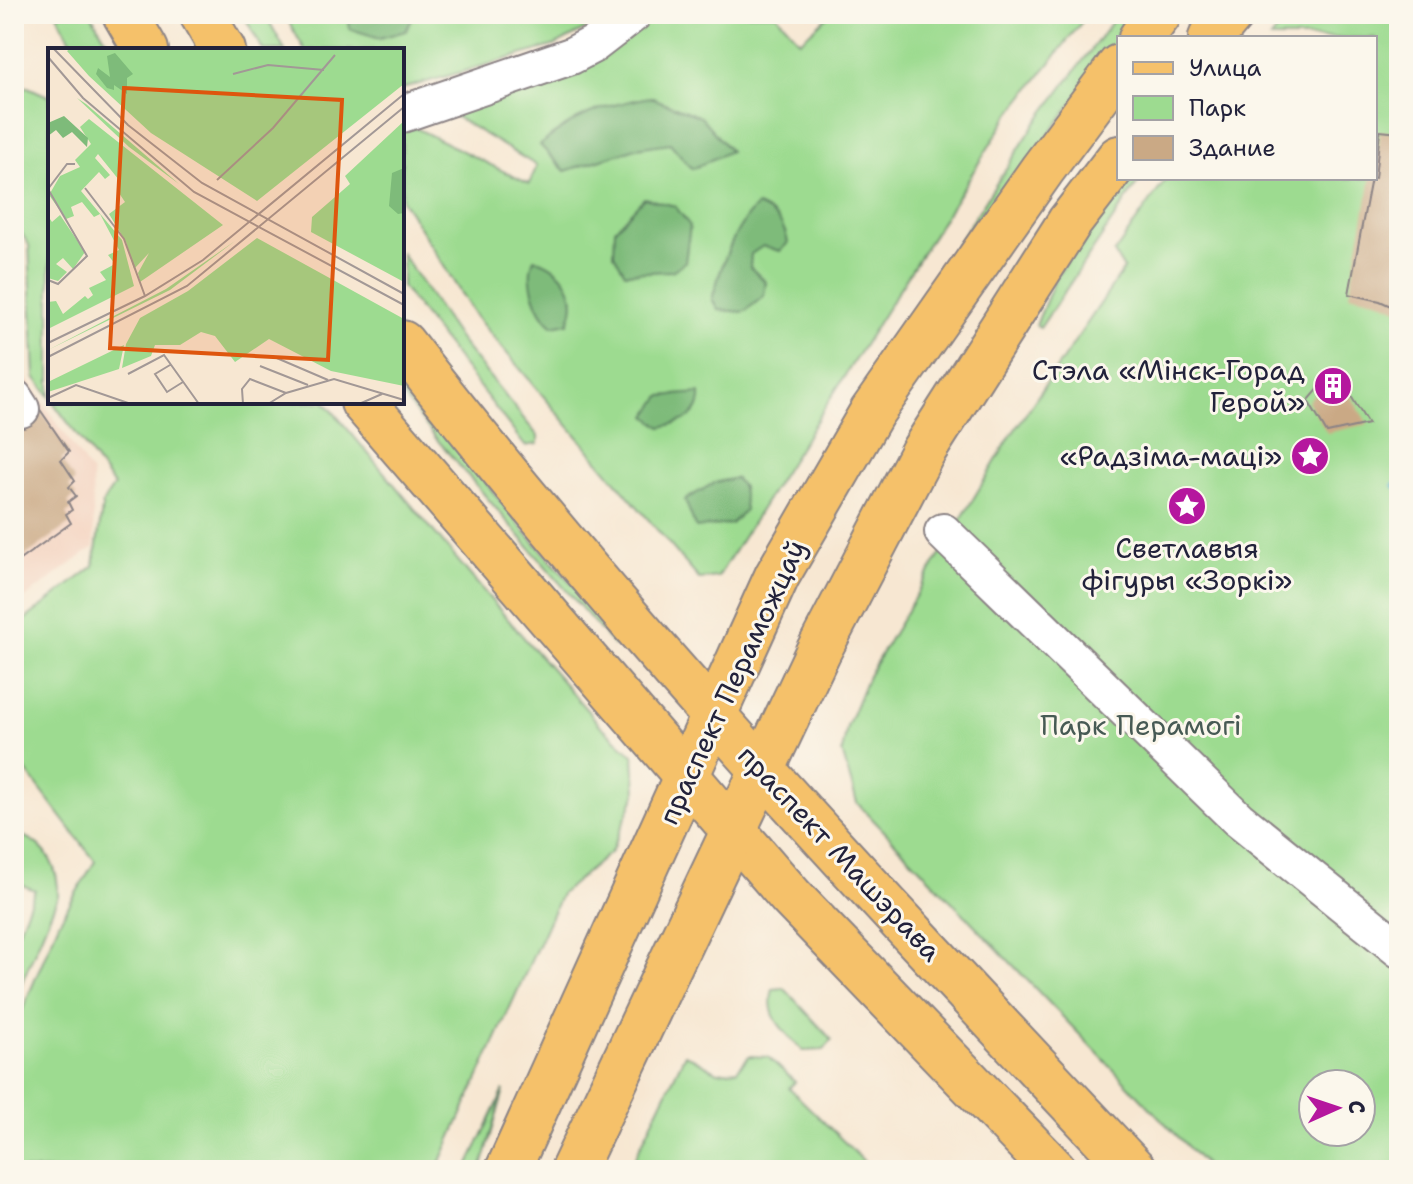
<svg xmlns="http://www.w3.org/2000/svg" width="1413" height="1184" font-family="'Shantell Sans',sans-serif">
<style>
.built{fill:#f4d3c0}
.green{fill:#9ddb90;stroke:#607e66;stroke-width:2;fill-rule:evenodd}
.forest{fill:#7ebb7a;stroke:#506e5a;stroke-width:2}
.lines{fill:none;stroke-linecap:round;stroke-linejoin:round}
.stream{stroke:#4ea7cb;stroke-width:8}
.building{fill:#caa985}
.minor-casing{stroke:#8c8486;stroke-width:40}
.major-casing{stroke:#8c8486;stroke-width:48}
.minor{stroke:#fff;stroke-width:36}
.major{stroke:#f5c16b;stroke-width:44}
.labels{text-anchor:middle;stroke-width:6;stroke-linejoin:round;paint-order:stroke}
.poi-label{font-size:28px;fill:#22223b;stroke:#fbf7ec;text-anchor:end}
.street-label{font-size:28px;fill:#22223b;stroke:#fbf7ec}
.park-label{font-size:28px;fill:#475a54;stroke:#fbf7ec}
.inset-road{fill:none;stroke:#a29896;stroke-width:2}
.view{fill:#de560e;fill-opacity:0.15;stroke:#de560e;stroke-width:4}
.inset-edge{fill:none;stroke:#22223b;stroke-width:4}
</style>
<rect width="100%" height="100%" fill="#fbf7ec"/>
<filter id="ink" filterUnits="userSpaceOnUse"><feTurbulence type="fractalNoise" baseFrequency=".0125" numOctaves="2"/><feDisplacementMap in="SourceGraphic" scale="16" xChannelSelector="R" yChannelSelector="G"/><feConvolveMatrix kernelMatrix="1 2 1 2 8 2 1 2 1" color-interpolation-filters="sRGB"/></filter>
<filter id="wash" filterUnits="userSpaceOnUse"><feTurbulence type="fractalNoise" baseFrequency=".006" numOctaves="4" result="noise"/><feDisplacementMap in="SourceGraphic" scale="32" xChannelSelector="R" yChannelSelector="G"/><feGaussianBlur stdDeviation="1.8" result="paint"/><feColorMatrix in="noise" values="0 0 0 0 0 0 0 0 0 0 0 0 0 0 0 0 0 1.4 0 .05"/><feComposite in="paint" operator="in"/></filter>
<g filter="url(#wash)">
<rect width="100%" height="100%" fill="#f7e7d2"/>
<polygon class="built" points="14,360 92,474 94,547 14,606"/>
<g class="green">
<polygon points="57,14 91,14 112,50 76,50"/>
<polygon points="243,14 265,14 285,50 263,50"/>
<polygon points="284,14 529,14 535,20 541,14 614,14 556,45 402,89 402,50 305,50"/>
<polygon points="646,14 776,14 800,41 830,14 1088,14 1007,118 718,577 699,579 476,317 402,200 402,129 416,128 529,184 537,166 436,105"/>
<polygon points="1118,14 1143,14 1119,38 910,327 906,323 1033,127"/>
<path d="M 1290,14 L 1399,14 L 1399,1170 L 1210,1170 L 857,803 L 842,752 L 847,727 L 868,676 L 1010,437 L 1124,269 L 1114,253 L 1167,178 L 1375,178 L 1375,38 L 1271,38 ZM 1313,1084 L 1361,1084 L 1361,1132 L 1313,1132 Z"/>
<polygon points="14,86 28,87 50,97 50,397 35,377 29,245 14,222"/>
<polygon points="1127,178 1141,178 1040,328 1036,325 1056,277"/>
<polygon points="402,254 461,342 538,436 538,444 525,446 402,287"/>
<polygon points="402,378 525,532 621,638 614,646 434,436 402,395"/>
<polygon points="53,402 325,402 492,601 600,725 634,756 636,794 611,852 561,894 437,1170 14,1170 14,1030 59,922 95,861 14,755 14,628 94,566 103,502 114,486"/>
<path d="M 23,836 C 48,846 59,870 58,896 L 14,1001 L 14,942 L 35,890 L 14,882 L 14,842 Z"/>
<path d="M 784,988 L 832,1040 L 824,1050 L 803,1051 C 784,1030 765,1018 773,989 Z"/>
<polygon points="685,1054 718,1072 737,1070 749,1056 768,1057 795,1082 789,1088 873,1170 629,1170"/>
<polygon points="504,1090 481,1170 466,1170"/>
</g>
<g class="forest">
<polygon points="348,14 415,14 406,31 380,38 350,29"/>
<path d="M 650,97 L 701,117 L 730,151 L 692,169 L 670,143 L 636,148 L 565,171 L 540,145 C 577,114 602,106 650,97 Z"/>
<polygon points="644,198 675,206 690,226 685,262 672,271 625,273 614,254 615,229"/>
<path d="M 757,206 C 774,213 785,223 788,243 L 780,251 L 763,246 L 751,254 L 750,267 L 766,282 L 764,296 L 744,312 L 718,310 L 712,299 C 721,268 733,227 757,206 Z"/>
<path d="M 534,259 C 563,267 582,293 568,323 L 553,326 C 536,312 525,278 534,259 Z"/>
<path d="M 700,393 C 702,417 681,423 661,427 L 647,416 L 661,396 Z"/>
<polygon points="735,478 742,487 745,510 731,524 696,528 685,500 714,483"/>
</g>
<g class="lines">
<polyline class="stream" points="1396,485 1399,487"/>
</g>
<g id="blocks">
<g class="building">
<polygon points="1380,131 1399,133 1399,310 1380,301 1349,294 1371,178 1375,178"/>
<polygon points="1335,370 1368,424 1327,433 1308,401"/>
<polygon points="39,408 69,452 61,460 75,481 69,487 76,496 68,502 72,510 66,514 71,523 14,564 14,425"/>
</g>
</g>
</g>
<g filter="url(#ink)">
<use href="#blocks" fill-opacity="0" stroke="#8c8486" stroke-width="2"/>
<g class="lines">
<defs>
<g id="minor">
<polyline points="402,114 571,56 594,44 633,14"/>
<polyline points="14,398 21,409"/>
<polyline points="943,532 1238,819 1399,949"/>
</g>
<g id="major">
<polyline points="125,14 146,50"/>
<polyline points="202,14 223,50"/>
<polyline points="1141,38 1159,14"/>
<polyline points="1211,38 1231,14"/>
<path d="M 402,343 C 628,634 882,902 1134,1170"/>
<polyline points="363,402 791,897 1054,1170"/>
<polyline points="508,1170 777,576 872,412 1042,170 1119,67"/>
<polyline points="573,1170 818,652 922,453 1069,223 1119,158"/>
</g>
</defs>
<use href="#minor" class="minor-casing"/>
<use href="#major" class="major-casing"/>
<use href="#minor" class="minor"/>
<use href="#major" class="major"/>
</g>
</g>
<defs>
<symbol id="building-disc" viewBox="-11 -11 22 22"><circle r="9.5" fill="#b5179e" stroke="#fbf7ec"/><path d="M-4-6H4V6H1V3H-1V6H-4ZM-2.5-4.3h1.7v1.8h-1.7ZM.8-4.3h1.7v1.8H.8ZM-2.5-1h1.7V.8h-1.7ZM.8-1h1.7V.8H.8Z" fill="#fff"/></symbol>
<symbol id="sight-disc" viewBox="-11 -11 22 22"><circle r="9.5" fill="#b5179e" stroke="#fbf7ec"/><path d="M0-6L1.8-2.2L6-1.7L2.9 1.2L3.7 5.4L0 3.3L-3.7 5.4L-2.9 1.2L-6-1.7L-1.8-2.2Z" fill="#fff"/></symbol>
</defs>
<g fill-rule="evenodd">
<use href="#building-disc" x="1311" y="364" width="44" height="44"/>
<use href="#sight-disc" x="1288" y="434" width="44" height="44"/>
<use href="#sight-disc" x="1165" y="484" width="44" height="44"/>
</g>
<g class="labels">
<g class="poi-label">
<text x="1305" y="380">Стэла «Мінск-Горад<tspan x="1305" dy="32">Герой»</tspan></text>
<text x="1282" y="466">«Радзіма-маці»</text>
<text x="1187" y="558" text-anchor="middle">Светлавыя<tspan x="1187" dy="32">фігуры «Зоркі»</tspan></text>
</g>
<g class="street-label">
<text transform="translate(732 682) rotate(-65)" y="10">праспект Пераможцаў</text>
<text transform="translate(840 853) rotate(47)" y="10">праспект Машэрава</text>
</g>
<g class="park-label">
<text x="1141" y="735">Парк Перамогі</text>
</g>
</g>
<g transform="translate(48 48)">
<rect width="356" height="356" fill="#f7e7d2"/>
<path d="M 23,0 L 356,0 L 356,36 L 209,153 L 103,85 L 41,28 L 19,3 ZM 29,50 L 38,56 L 131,136 L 81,99 ZM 41,71 L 175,177 L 92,234 L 90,225 L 101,205 L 86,221 L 78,194 L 61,166 L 77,154 L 71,145 L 71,132 L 50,106 L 47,110 L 62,127 L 57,131 L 51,124 L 33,143 L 74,192 L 86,238 L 0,281 L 0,254 L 8,253 L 15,266 L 37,248 L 40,251 L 45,247 L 41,240 L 58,232 L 52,224 L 67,216 L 60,207 L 71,202 L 52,166 L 46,169 L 34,154 L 23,159 L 26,168 L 18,171 L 1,147 L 12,128 L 32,119 L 27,112 L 43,96 L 32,79 ZM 356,73 L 356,234 L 263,184 L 264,169 L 302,136 L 297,128 ZM 12,167 L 37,204 L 25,221 L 15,210 L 8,216 L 19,224 L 10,233 L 0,230 L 0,168 L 4,174 ZM 209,190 L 356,271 L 356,338 L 283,323 L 221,291 L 187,314 L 167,288 L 153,284 L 132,297 L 107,297 L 103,308 L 74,320 L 78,296 L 92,270 L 140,243 ZM 187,193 L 122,242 L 0,302 L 118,241 ZM 76,297 L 71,321 L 0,344 L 0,334 Z" fill="#9ddb90"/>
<path d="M 67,5 L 85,26 L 79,30 L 79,46 L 66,37 L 66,42 L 59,40 L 48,26 L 50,20 L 62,29 L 59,8 ZM 16,68 L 40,90 L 39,99 L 24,84 L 15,90 L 8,82 L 0,88 L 0,75 ZM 356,120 L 356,165 L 350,166 L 341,158 L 344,125 Z" fill="#7ebb7a"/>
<path class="inset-road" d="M 5,0 L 80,77 L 154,135 L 356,246M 0,9 L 35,50 L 146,144 L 356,257M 185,26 L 220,17 L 276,22M 169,132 L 225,80 L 287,7M 37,140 L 76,191 L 97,248M 0,141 L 39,208 L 10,236 L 0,232M 0,141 L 19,116 L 27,116M 0,295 L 97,248 L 155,212 L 356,46M 224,308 L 280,332M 0,309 L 139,238 L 356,59M 122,317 L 107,326 L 119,344 L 135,334M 212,318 L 260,337M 80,326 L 116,307 L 151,356M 0,350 L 28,337 L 83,356M 195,356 L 194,341 L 202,331 L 238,345M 220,356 L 238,345 L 286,331 L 356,352M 311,356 L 334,346"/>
<path class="view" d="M 76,40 L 294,52 L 280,312 L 62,300 Z"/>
<rect width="356" height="356" class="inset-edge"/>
</g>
<rect width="1413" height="1184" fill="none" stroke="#fbf7ec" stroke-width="48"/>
<rect x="1117" y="36" width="260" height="144" fill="#fbf7ec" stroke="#a4a2a5" stroke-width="2"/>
<rect x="1133" y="62" width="40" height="12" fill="#f5c16b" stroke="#a4a2a5" stroke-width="2"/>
<text x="1189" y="76" font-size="24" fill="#22223b">Улица</text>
<rect x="1133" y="96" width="40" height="24" fill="#9ddb90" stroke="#a4a2a5" stroke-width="2"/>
<text x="1189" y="116" font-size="24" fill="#22223b">Парк</text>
<rect x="1133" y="136" width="40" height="24" fill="#caa985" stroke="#a4a2a5" stroke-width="2"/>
<text x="1189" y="156" font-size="24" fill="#22223b">Здание</text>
<g transform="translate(1337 1108) rotate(87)"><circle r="38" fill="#fbf7ec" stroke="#a4a2a5" stroke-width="2"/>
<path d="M0-6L14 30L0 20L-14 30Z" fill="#b5179e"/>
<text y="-12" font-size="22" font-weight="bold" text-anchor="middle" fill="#22223b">С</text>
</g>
</svg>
